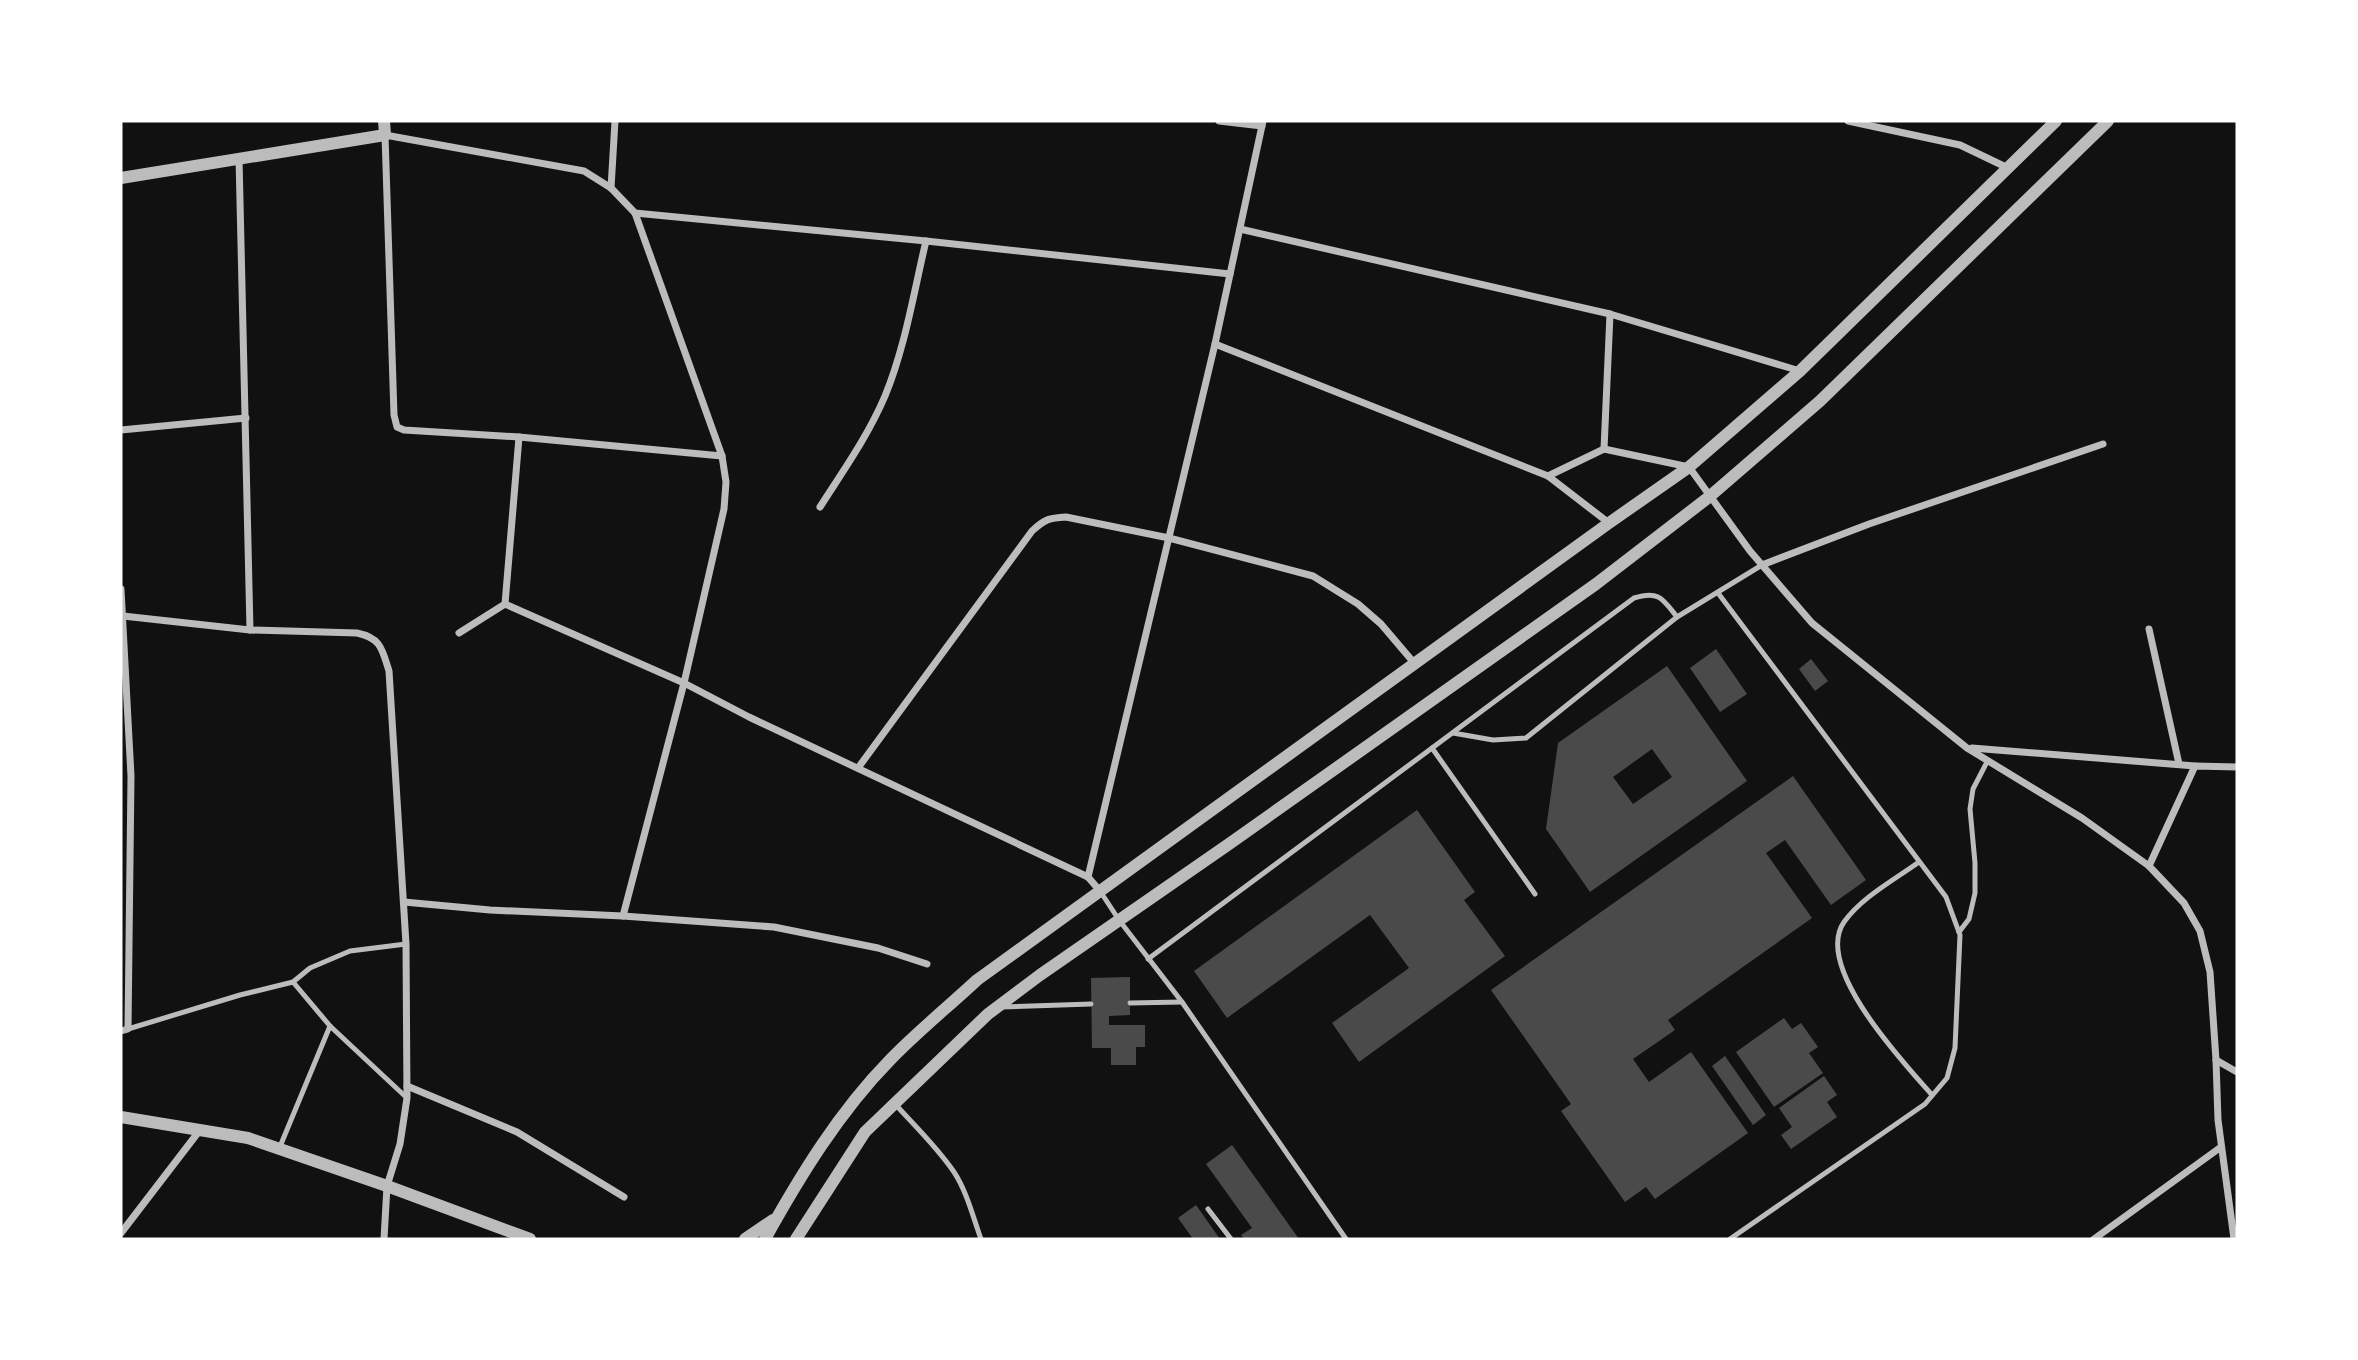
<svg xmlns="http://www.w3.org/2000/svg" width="2358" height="1360" font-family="'Playfair Display',serif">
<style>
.building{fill:#4a4a4a;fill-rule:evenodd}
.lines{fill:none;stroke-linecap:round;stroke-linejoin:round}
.service{stroke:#bcbcbc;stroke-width:5}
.minor{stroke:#bcbcbc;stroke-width:7}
.tertiary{stroke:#bcbcbc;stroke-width:12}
</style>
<rect width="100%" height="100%" fill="#111"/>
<g class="building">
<polygon points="1716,649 1747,694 1720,712 1690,668"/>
<polygon points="1811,659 1828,681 1815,691 1799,669"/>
<path d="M 1667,666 L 1747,781 L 1590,892 L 1546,829 L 1558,743 ZM 1652,749 L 1672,777 L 1633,804 L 1613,777 Z"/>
<polygon points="1793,776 1866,880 1831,905 1785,840 1766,853 1812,918 1668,1020 1675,1030 1633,1059 1649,1082 1691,1052 1748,1133 1655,1199 1646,1187 1625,1202 1561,1111 1571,1104 1491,990"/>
<polygon points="1417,810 1475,892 1464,900 1505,956 1359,1062 1332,1023 1409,968 1370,915 1227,1018 1194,971"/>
<polygon points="1130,977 1130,1015 1109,1016 1109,1025 1145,1025 1145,1047 1136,1047 1136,1065 1111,1065 1111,1048 1092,1048 1091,978"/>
<polygon points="1784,1018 1792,1029 1801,1023 1818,1047 1809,1053 1823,1073 1774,1107 1736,1052"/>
<polygon points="1725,1056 1766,1115 1753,1125 1712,1066"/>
<polygon points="1824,1076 1837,1095 1827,1102 1837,1117 1791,1149 1781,1135 1792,1127 1779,1108"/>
<polygon points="1232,1145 1299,1239 1244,1239 1241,1235 1252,1228 1206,1164"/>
<polygon points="1196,1205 1220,1239 1193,1239 1178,1218"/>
</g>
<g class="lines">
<g class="service">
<polyline points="1718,593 1946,897 1960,935 1955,1048 1947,1078 1925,1104 1730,1239"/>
<polyline points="1453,733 1493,740 1526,738 1677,617 1762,565"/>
<polyline points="1432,748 1535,894"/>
<path d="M 1919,862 C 1894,880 1862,897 1844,922 C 1813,967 1904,1063 1932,1095"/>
<polyline points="1100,891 1119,920 1182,1002 1346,1239"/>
<polyline points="1959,932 1969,919 1975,893 1975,863 1970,809 1973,789 1988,760"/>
<path d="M 1148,959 L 1634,598 C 1659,590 1663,599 1677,617"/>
<polyline points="293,982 330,1026 407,1098"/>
<polyline points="1130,1003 1182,1002"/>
<polyline points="1001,1007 1091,1004"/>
<polyline points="128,1029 240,995 293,982 310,968 350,951 406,944"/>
<path d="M 895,1104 C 915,1126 937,1147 954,1172 C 967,1192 973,1217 981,1239"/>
<polyline points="279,1149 330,1026"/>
<polyline points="1208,1209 1231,1239"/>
</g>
<g class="minor">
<polyline points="1219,121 1262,126"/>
<polyline points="1848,121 1960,145 2008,168"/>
<polyline points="239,158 250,630"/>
<polyline points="611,188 615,121"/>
<polyline points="1240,229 1610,314 1800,371"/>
<polyline points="1215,344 1548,476 1609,523"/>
<polyline points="121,430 246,418"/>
<polyline points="1604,449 1610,314"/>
<polyline points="722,456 519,437 404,430 397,427 394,415 385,135 584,171 611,188 635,213 926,241 1230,274"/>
<polyline points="1548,476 1604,449 1689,467 1750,551 1812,623 1967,748 2082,818 2149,866 2184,903 2200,931 2210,972 2216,1060 2218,1120 2234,1239"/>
<path d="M 820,507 C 843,471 868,436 885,396 C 905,348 914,291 926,241"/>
<polyline points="1762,565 1869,524 2103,444"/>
<polyline points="121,589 131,776 128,1029 121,1031"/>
<polyline points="505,604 684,683 749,717 1088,877"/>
<path d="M 123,616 L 250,630 L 357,633 C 381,638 382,649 389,671 L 406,944 L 407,1098 L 400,1144 L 387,1186 L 384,1239"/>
<polyline points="2149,629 2179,764"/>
<polyline points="459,633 505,604 519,437"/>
<polyline points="1972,748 2195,766"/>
<path d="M 858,768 L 1032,531 C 1045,519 1049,518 1066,517 L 1169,538 L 1313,576 L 1358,604 L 1381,624 L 1415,664"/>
<polyline points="2149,866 2195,766 2237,767"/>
<polyline points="1100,891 1088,877 1215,344 1263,121"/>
<polyline points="404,902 490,910 623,916 774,927 878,948 927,964"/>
<polyline points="623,916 684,683 724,509 726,482 722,456 635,213"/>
<polyline points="2216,1060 2237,1072"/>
<polyline points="407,1086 517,1132 624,1197"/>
<polyline points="121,1233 200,1130"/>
<polyline points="2094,1239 2221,1147"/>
</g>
<g class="tertiary">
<polyline points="121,178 385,135 384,121"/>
<polyline points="121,1117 248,1138 387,1186 530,1239"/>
<polyline points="745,1239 773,1220"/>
<path d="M 765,1239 C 800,1176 839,1112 890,1060 C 917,1032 948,1007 977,980 L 1609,523 L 1689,467 L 1800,371 L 2056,121"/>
<polyline points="796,1239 865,1132 988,1014 1040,975 1229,844 1596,584 1709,497 1820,401 2108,121"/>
</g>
</g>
<rect width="2358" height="1360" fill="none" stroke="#ffffff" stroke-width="245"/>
</svg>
